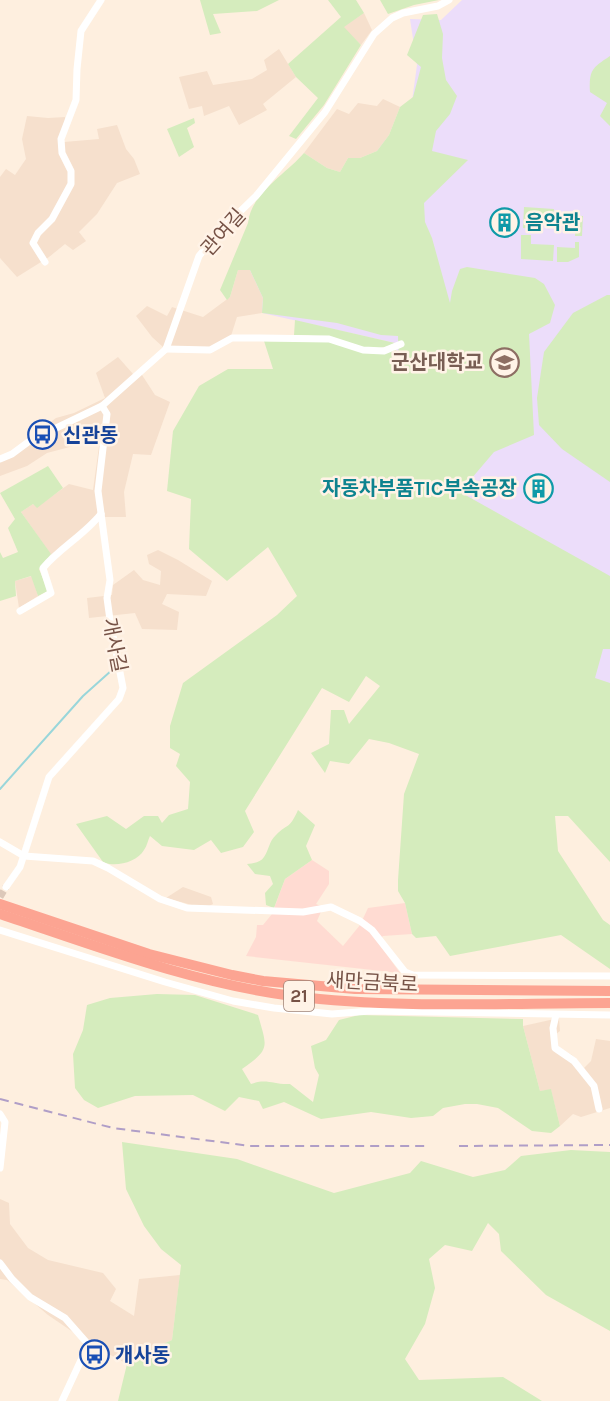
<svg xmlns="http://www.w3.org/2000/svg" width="610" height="1401" font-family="Karla,'Noto Sans KR',sans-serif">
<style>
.residential{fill:#f6e0cd}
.commercial{fill:#ffdbd2}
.education{fill:#ecddfa}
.green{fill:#d5ecbd}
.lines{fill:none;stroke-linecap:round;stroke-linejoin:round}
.stream{stroke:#99d6da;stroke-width:2}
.minor-tunnel{stroke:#dcc8b9;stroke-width:7;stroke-dasharray:7 3.5;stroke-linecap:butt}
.minor{stroke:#fff;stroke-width:7}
.highway{stroke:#fca492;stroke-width:10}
.rail{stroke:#b09ec7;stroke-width:2;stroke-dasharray:9 6;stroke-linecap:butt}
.labels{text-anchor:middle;stroke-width:5;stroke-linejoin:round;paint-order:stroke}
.shield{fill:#fff3e7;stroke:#9f8276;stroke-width:1.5}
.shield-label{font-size:18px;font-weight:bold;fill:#765246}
.culture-label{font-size:20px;font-weight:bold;fill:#0d838f;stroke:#fff3e7;text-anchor:start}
.street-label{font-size:20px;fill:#765246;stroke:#fff3e7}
.education-label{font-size:20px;font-weight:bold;fill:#785e54;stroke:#fff3e7;text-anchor:end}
.transit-label{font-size:20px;font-weight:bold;fill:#164399;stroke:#fff3e7;text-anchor:start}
</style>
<rect width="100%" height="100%" fill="#feefdf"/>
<g class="residential">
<polygon points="364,13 372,30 361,45 343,27"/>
<polygon points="279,49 296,77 263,104 267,110 239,125 229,106 204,116 202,106 189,109 179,77 207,71 213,85 252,79 267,70 264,60"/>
<polygon points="383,99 400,107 389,135 377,151 360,158 348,158 340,172 327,168 304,153 337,109 349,114 358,103 377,106"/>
<polygon points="27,116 48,118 65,117 64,142 99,139 97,129 117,125 126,149 134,159 140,174 117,183 97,214 79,232 86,241 73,250 65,244 49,257 17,277 0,258 0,177 6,169 15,175 26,159 22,139"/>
<polygon points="238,270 250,270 263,298 262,313 237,317 231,336 210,347 163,347 152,337 136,316 147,306 167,316 172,307 203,317 230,297"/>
<polygon points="118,357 133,374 142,375 155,395 170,402 151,455 133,454 124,492 126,517 105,517 54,559 21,512 33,504 37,507 69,484 93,490 100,439 47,453 27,466 0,476 0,457 7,455 56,418 74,413 105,398 96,373"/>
<polygon points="158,550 178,560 212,581 206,596 167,594 162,604 179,612 177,630 142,629 135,613 89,618 87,598 112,595 113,585 134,570 143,580 160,585 161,571 149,564 147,555"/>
<polygon points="32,576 38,596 19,608 15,581"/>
<polygon points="183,887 211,897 213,904 209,906 192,905 166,898"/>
<polygon points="559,1018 560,1031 556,1034 558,1047 572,1055 584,1068 591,1061 596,1039 610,1041 610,1108 581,1117 573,1114 560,1126 551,1090 540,1091 523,1026"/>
<polygon points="0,1199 9,1203 10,1224 28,1248 48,1260 103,1273 116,1289 110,1301 134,1316 139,1279 180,1275 172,1340 145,1352 127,1364 92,1345 48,1315 7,1280 0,1279"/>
</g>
<polygon class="commercial" points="312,860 329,871 329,884 316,904 323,907 317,921 343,946 360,925 368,908 405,903 412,934 383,936 377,941 400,973 246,956 256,937 257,925 263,925 272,914 285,879"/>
<polygon class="education" points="462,0 610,0 610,735 525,688 400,375 395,343 262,313 263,298 250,270 349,187 409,110 412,101 417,65 410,19 441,20"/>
<g class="green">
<polygon points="200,0 279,0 257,11 213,14 221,33 210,35"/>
<polygon points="328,0 356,0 364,13 344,27 361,45 324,105 296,139 289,136 318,98 296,77 288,64 341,17"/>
<polygon points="380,0 439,0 414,5 388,14"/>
<path d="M 437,14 L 443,34 L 442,58 L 446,80 L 457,96 L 450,114 L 436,131 L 432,151 L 468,160 L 424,203 L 425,222 L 432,238 L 450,303 L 452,291 L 460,269 L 467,267 L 535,278 L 544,284 L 555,305 L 550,323 L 529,334 L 534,435 L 494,452 L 460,492 L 610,576 L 610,649 L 603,649 L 595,678 L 610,683 L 610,862 L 568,816 L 555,816 L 558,851 L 603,920 L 610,925 L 610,969 L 561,935 L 450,956 L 436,936 L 416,938 L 412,934 L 405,903 L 398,891 L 398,880 L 404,794 L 419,754 L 389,743 L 369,739 L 349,764 L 330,761 L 325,773 L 311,753 L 329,744 L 331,710 L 344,710 L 349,724 L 380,686 L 366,676 L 349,702 L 322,688 L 245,811 L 254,832 L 243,847 L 221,853 L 211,840 L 194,850 L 162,846 L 150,836 C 148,840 147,846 144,850 C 137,862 115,868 103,862 L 76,824 L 107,816 L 126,829 L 144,816 L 158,816 L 162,823 L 169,815 L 188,809 L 190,782 L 176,766 L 180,754 L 170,748 L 170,726 L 183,683 L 277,615 L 297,596 L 268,547 L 227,581 L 189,549 L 191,499 L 167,491 L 173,431 L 199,386 L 228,369 L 273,369 L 264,341 C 286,342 310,340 332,342 C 359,345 364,360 396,349 L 399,366 L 398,336 L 381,335 L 337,323 L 262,313 L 263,298 L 250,270 L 238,270 L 230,297 L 227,300 L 220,290 L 248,223 C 251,193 286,174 304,153 L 327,168 L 340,172 L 348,158 L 360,158 L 377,151 L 389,135 L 400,107 L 413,97 L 421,67 L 407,55 L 423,15 Z"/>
<path d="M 610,56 L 610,126 L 600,116 L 607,103 L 590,92 C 589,70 592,68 610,56 Z"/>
<polygon points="194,118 195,123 187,128 194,147 179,157 167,129"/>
<polygon points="524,207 554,209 553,221 534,220 533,229 523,228"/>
<polygon points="561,215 583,216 582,236 575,236 576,224 560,223"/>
<polygon points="521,235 531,235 531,244 554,245 553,261 521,259"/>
<polygon points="575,242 579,242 579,257 568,262 557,262 557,247 575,248"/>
<polygon points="607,295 610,295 610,482 562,449 539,425 537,398 544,352 573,313"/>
<path d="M 295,320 L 395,343 C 372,357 337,339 313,336 C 307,335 300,335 294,335 Z"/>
<polygon points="48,466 63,488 37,508 33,504 21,512 51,554 39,569 48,591 38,596 31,576 15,581 16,596 0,601 0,552 3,558 18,552 8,528 15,519 0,493"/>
<path d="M 298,810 L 315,825 L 306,846 L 312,860 L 285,879 L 274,908 L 266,905 L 265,893 L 273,884 L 270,876 L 255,874 L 247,864 C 253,863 260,863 264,857 C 269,850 269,841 276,835 C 289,822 289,830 298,810 Z"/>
<path d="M 157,994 L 195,995 L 258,1015 C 267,1047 271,1049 242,1069 L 251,1084 C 267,1078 274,1085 290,1084 L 313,1102 L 319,1075 L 315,1068 L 311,1046 L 326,1040 L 339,1020 L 359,1015 L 523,1019 L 523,1026 L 540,1091 L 551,1089 L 560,1126 L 551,1133 L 532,1131 L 498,1108 L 477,1104 L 465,1104 L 443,1108 L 433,1116 L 411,1118 L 371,1112 L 321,1119 L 284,1102 L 263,1109 L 259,1101 L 239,1097 L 225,1111 L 193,1095 L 135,1096 L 98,1108 L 84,1100 L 75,1088 L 73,1054 L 83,1030 L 87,1005 L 110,998 Z"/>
<polygon points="122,1142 237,1159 334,1193 410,1173 421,1161 473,1177 505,1170 521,1156 571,1150 610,1152 610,1331 546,1295 501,1251 499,1234 488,1223 472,1251 445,1245 429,1259 435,1288 425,1324 405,1359 419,1380 503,1377 542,1401 118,1401 127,1364 145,1352 172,1340 181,1265 161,1249 144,1226 126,1189"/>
</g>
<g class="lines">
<polyline class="stream" points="0,789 83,696 112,670"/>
<polyline class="minor-tunnel" points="0,897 6,887"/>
<g class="minor">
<polyline points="45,262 33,243 38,233 52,219 71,184 71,171 62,153 61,139 76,100 77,69 81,31 101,0"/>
<polyline points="166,349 210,350 232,338 260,338 329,339 363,350 384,351 401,344"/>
<polyline points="0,459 12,454 39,434 50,431 102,406 166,349 199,256 218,233 256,196 325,112 374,34 392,18 403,13 438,6 449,0"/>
<path d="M 20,611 L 51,593 L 43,568 C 60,548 84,535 101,514"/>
<polyline points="0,842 24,856 93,861 108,868 160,899 187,908 303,912 331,907 360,921 372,930 405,972 413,975 610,976"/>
<polyline points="6,887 20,867 49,777 119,699 123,688 110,620 107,598 110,580 98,491 107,414 102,406"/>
<polyline points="0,930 165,982 233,1001 274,1008 332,1014 370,1011 610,1015"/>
<polyline points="556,1015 553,1028 555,1048 574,1061 594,1086 599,1109"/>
<polyline points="0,1114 5,1122 0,1168"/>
<polyline points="0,1263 12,1279 30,1297 65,1318 87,1343 82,1358 62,1401"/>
</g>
<g class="highway">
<polyline points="0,904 149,954 232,975 263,981 355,989 610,991"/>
<path d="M 0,914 C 96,946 192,983 292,996 C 397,1009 505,1003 610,1003"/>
</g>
<g class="rail">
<polyline points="0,1099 113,1128 250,1146 427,1146"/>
<polyline points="459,1146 610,1145"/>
</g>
</g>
<defs>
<symbol id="building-ring" viewBox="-11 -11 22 22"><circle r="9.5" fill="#fff3e7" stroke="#0f9aa8" stroke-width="1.5"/><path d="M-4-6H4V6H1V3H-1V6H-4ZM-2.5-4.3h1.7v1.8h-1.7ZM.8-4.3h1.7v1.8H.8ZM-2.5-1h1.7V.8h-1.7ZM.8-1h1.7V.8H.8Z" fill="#0f9aa8"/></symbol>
<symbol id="university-ring" viewBox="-11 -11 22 22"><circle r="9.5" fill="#fff3e7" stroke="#8d6e63" stroke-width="1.5"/><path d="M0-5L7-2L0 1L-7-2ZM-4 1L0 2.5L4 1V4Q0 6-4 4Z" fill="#8d6e63"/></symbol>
<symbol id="bus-ring" viewBox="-11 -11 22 22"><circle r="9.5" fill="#fff3e7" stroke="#1a4fb4" stroke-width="1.5"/><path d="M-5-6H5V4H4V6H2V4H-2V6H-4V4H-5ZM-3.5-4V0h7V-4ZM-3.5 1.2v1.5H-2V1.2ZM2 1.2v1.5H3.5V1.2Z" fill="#1a4fb4"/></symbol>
</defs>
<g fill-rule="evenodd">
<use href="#building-ring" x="488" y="206" width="33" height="33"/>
<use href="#university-ring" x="488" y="346" width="33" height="33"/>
<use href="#bus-ring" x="26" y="418" width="33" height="33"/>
<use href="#building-ring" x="522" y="472" width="33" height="33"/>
<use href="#bus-ring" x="78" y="1338" width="33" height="33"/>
</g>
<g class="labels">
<rect class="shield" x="284" y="981" width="30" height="30" rx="4.5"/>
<g class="shield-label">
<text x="299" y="1002">21</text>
</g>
<g class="culture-label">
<text x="525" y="229">음악관</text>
<text x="517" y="495" text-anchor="end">자동차부품TIC부속공장</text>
</g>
<g class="street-label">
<text transform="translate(223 232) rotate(-48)" y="7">관여길</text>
<text transform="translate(115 645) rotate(79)" y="7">개사길</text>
<text transform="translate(372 982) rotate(3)" y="7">새만금북로</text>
</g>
<g class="education-label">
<text x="483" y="369">군산대학교</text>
</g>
<g class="transit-label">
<text x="63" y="442">신관동</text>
<text x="115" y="1362">개사동</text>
</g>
</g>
</svg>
